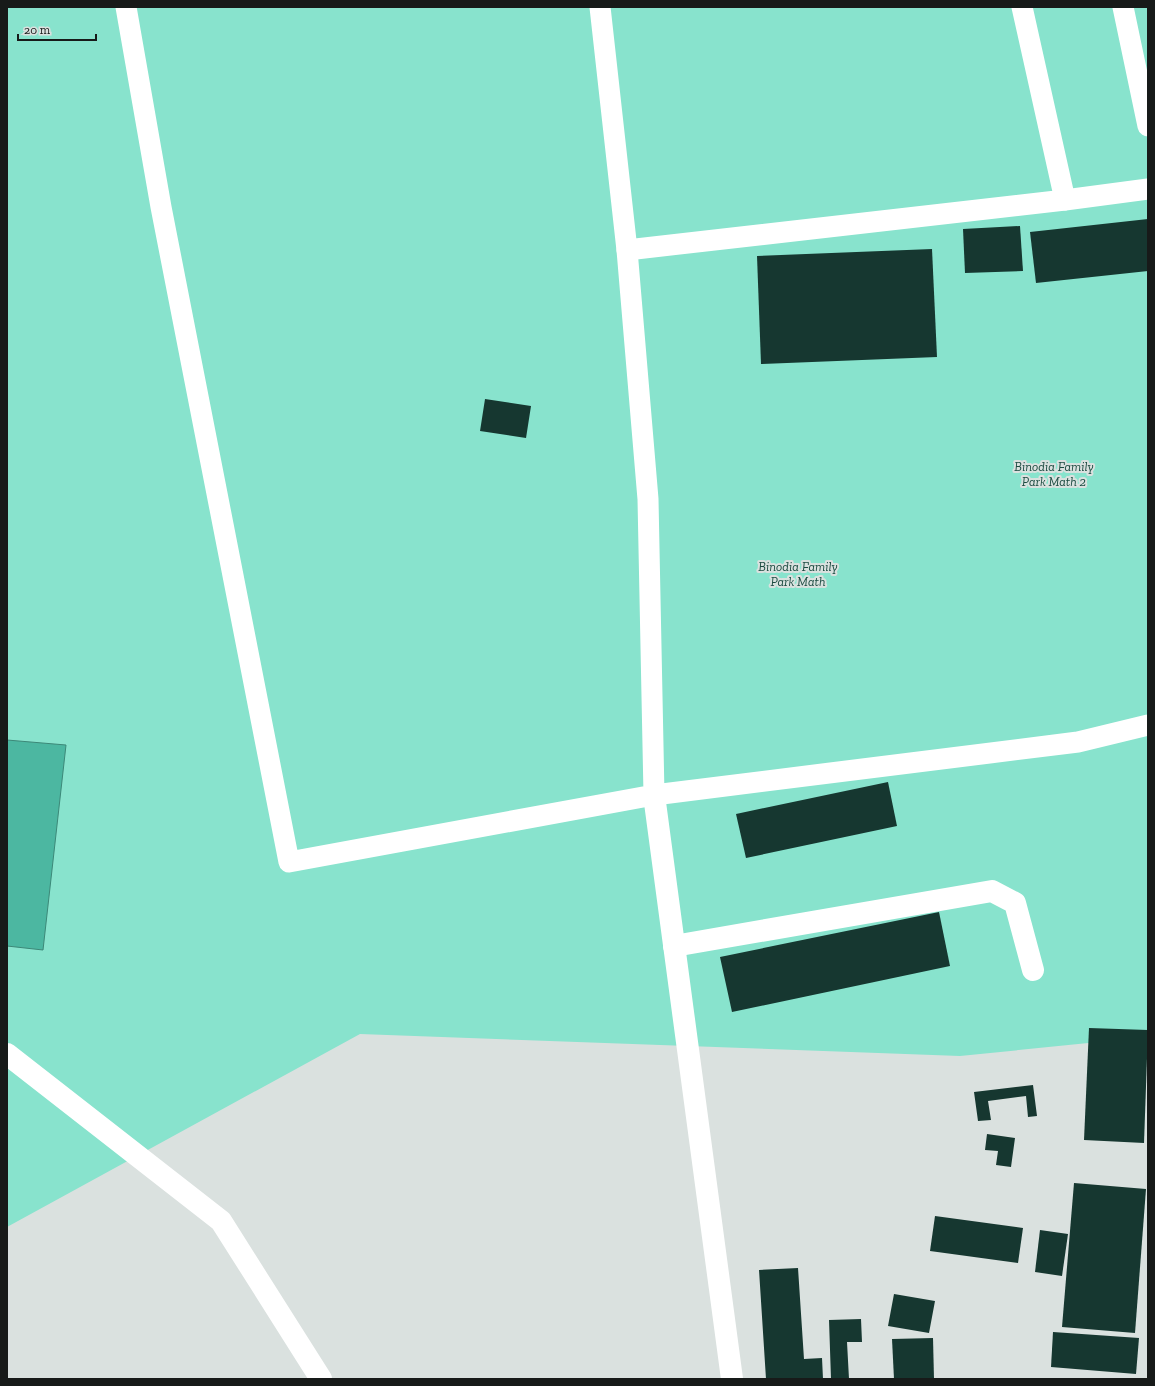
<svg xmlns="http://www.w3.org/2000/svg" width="1155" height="1386" font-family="'Zilla Slab',serif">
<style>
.green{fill:#88e3cd}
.water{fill:#4cb7a1;stroke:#3c8878}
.building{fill:#163730}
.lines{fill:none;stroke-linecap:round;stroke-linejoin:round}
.pedestrian{stroke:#fff;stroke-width:21}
.minor{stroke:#fff;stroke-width:22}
.labels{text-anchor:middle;stroke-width:4;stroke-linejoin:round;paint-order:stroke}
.park-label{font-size:13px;font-style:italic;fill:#1b4a40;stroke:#dae1df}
</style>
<rect width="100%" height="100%" fill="#dae1df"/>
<polygon class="green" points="7,7 1148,7 1148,1037 960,1056 360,1034 7,1227"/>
<polygon class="water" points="7,740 66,745 43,950 7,946"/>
<g class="building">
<polygon points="1148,219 1148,271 1036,283 1030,232"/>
<polygon points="1020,226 1023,271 965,273 963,229"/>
<polygon points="932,249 937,357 761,364 757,256"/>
<polygon points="485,399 531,406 526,438 480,431"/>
<polygon points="888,782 897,826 746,858 736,814"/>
<polygon points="939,912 950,966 732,1012 720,957"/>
<polygon points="1089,1028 1148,1030 1144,1143 1084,1140"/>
<polygon points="1033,1085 1037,1116 1028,1117 1026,1096 988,1101 991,1120 978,1121 974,1092"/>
<polygon points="987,1134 1015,1138 1011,1167 996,1165 998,1151 985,1150"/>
<polygon points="1074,1183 1146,1189 1135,1333 1062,1327"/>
<polygon points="935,1216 1023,1228 1018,1263 930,1251"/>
<polygon points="1040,1230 1068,1234 1062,1276 1035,1272"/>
<polygon points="798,1268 804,1359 822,1358 823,1379 766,1379 759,1270"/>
<polygon points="894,1294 935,1301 929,1333 888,1326"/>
<polygon points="861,1319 862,1342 847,1342 849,1379 831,1379 829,1320"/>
<polygon points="1053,1332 1139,1338 1136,1374 1051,1367"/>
<polygon points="933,1338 934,1379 894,1379 892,1339"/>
</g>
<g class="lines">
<g class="pedestrian">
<polyline points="126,7 161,207 289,862 654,795 648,499 627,250 600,7"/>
<polyline points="1123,7 1148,126"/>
<polyline points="1065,200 1148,189"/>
<polyline points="627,250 1065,200 1022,7"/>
<polyline points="654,795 1078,742 1148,725"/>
</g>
<g class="minor">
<polyline points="654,795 732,1379"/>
<polyline points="674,946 992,891 1015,903 1033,970"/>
<polyline points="7,1054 221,1221 321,1379"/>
</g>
</g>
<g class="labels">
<g class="park-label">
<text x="1054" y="471">Binodia Family<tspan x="1054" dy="15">Park Math 2</tspan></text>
<text x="798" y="571">Binodia Family<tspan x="798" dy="15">Park Math</tspan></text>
</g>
</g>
<rect width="1155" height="1386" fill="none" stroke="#171a19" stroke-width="16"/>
<path d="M18 34v6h78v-6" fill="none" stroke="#171a19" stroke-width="2"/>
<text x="24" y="34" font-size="12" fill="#171a19" stroke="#dae1df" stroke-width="3" paint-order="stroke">20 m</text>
</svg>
